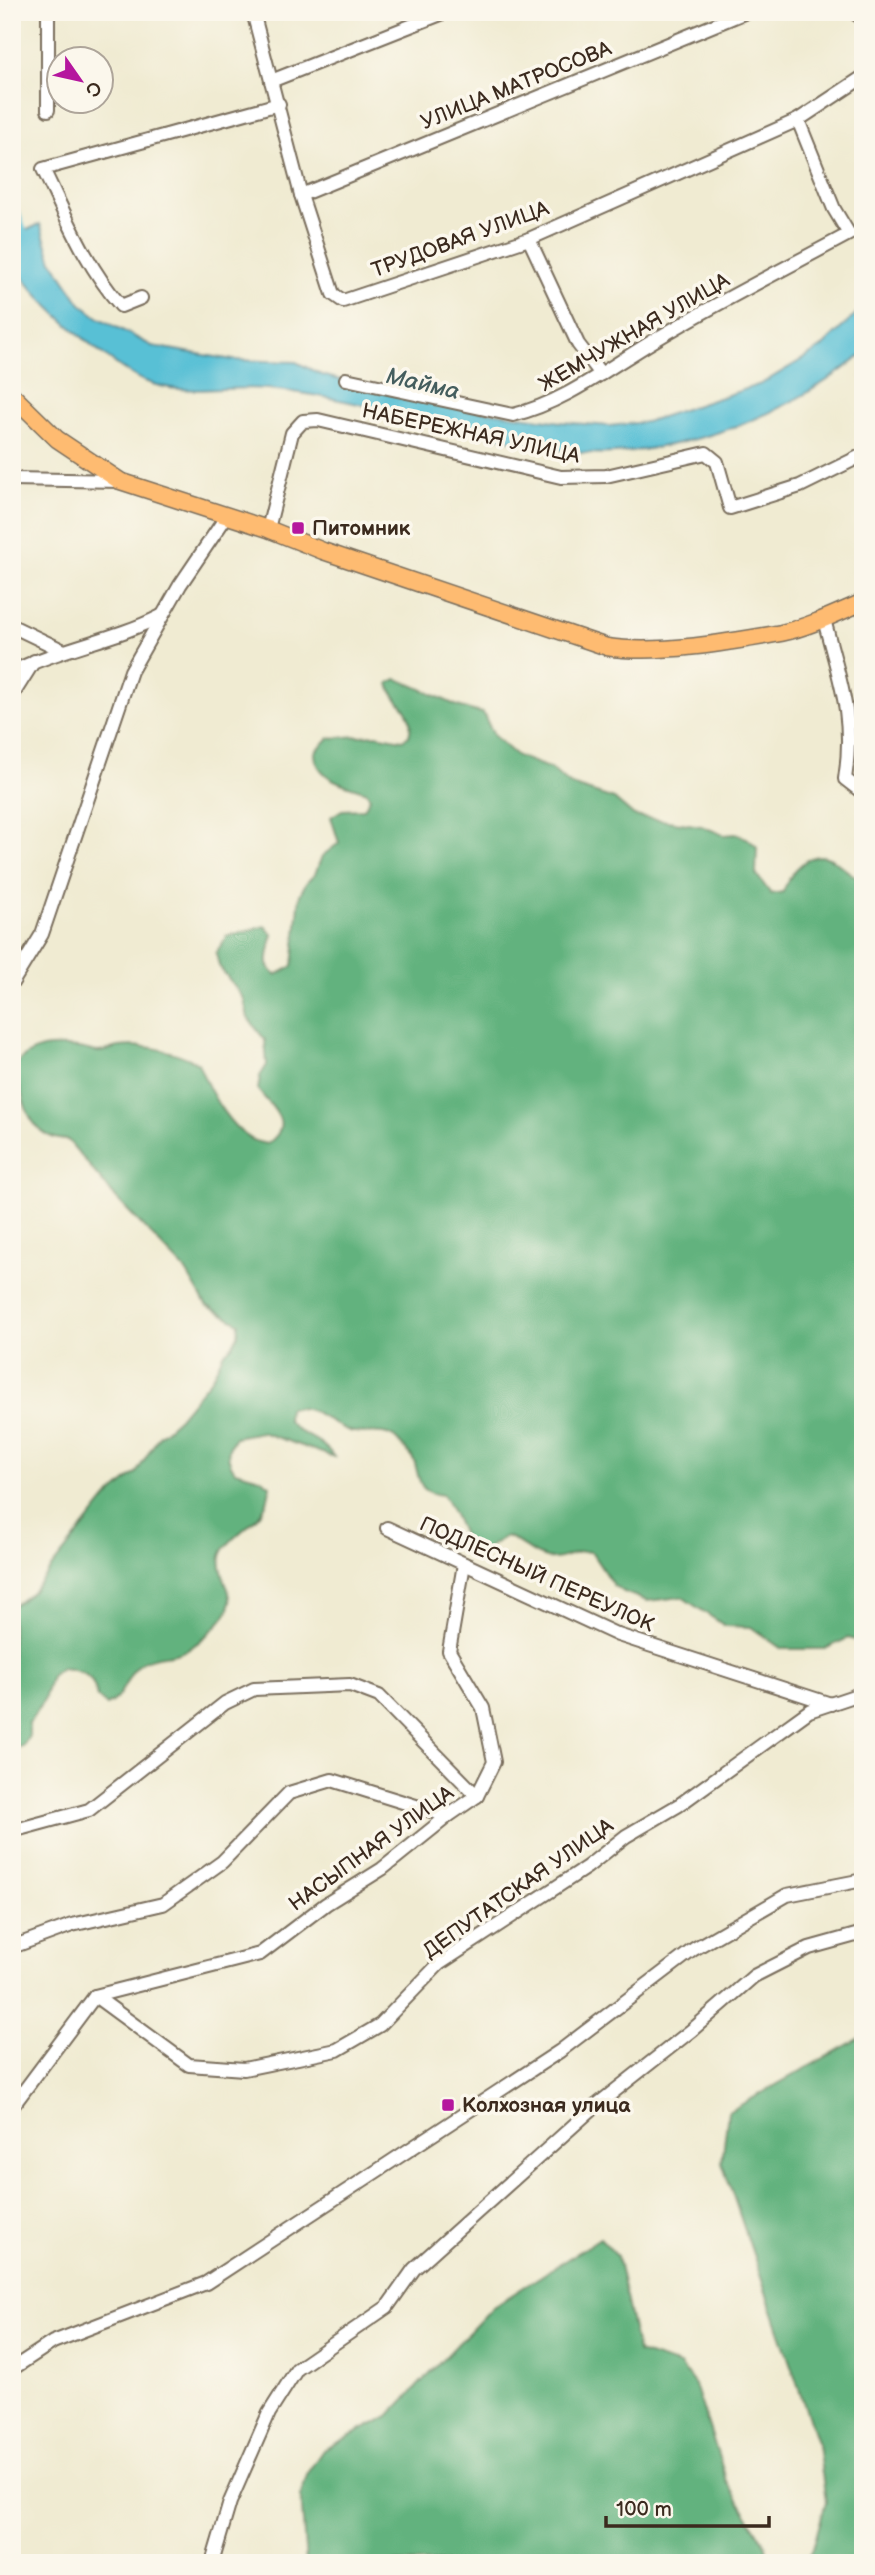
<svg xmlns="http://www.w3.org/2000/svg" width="875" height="2575" font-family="'Balsamiq Sans',sans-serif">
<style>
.forest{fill:#62b27e;stroke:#4e6e4e;stroke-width:2}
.water{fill:#58c0d5;stroke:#4a757a;stroke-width:2}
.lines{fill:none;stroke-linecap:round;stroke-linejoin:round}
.river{stroke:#58c0d5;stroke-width:19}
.minor-casing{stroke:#7a6e5d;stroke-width:16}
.major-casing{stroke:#7a6e5d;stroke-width:19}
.minor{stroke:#fff;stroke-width:12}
.major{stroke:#febb71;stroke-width:16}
.poi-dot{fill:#b5179e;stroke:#fbf7ec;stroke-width:2.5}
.labels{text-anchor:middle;stroke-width:7;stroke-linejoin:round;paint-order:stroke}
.street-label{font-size:21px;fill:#3b2a1e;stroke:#fbf7ec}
.poi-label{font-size:21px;font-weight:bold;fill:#3b2a1e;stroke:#fbf7ec;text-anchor:start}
.water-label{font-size:23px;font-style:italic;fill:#455e5e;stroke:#fbf7ec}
</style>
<rect width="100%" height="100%" fill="#fbf7ec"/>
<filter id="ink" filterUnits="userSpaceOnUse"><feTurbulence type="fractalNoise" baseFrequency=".0143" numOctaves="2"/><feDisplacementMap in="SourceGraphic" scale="14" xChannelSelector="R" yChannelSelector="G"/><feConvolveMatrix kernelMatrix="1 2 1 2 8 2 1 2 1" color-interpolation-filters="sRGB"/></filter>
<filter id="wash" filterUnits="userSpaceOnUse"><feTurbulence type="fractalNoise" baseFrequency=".00686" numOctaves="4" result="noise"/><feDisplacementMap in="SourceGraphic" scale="28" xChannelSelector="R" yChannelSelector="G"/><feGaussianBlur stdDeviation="1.57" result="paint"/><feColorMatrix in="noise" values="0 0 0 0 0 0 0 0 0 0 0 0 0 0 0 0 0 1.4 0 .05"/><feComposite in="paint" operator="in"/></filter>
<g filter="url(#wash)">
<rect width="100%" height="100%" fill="#f0ebd2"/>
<g class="forest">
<path d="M 396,679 C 427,688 451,708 483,713 L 494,736 L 517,756 L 551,769 L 571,785 L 614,799 L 634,816 L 701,826 L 724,835 L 736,834 L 747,838 L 757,847 L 756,874 L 771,894 L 783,892 C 790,872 812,844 836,862 C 846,869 850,875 863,880 L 863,1642 L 848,1638 L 825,1649 L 782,1649 L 751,1627 L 725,1626 L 682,1597 L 647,1601 L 624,1592 L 613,1585 L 591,1552 C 576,1549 567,1559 552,1559 C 534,1558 522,1542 506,1536 L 484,1550 L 472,1553 C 461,1535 455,1511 443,1495 C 419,1493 420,1483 415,1463 C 413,1456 400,1443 395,1438 C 381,1427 363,1437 347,1430 C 325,1421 315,1405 288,1408 L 287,1420 C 300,1437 321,1437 334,1457 L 261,1432 L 235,1437 C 226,1450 226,1458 235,1471 L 260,1478 L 270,1485 C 269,1520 241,1526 225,1548 C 210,1568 238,1591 228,1611 C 221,1624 194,1649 179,1653 C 167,1657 155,1655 143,1662 C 125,1672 127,1696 106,1705 L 97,1697 C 94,1675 82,1670 61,1668 L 51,1676 L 44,1700 L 29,1723 L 29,1736 L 23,1746 L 12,1749 L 12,1607 L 32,1592 L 107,1498 L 137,1472 L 159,1436 L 179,1418 L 212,1378 L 223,1354 L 232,1346 L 238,1335 L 239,1323 L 206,1305 L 186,1271 L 116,1198 L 68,1140 C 26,1139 24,1098 14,1066 C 32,1045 51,1045 78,1048 C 85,1048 91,1052 98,1052 C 106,1052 111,1048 119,1047 C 144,1044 176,1051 198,1063 C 209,1091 234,1141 267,1144 C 297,1124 270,1106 258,1090 L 260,1076 L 267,1065 L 265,1040 L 248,1018 L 244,999 L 219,966 L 216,953 L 227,936 L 265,926 L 272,934 C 271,951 261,964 276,975 L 293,966 L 300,894 L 306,883 L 315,874 L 322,856 L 339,843 L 331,817 L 342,810 L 364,809 L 370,798 L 367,792 C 346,785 315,779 315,752 L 329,738 L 376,735 L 402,740 L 409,736 C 417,708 392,703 389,683 Z"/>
<polygon points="863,2036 863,2563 804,2563 812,2551 826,2502 818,2445 722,2163 728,2112"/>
<polygon points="600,2238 617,2256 638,2352 680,2365 695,2385 727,2482 766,2546 769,2563 306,2563 301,2495 308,2472 323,2450 389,2416 493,2307"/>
</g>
<path class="water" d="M 40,224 L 52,261 L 81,304 L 99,318 L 152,346 L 233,360 L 296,362 L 322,375 L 417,401 L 561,422 L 609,426 L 646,422 L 761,384 L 821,348 L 863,307 L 863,354 C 792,411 716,441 627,452 C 579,458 532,445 486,434 C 414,418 341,396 268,389 C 224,385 184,398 142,380 C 112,367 21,289 12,258 C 11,252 12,243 12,237 Z"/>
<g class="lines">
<polyline class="river" points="12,217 27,259"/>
</g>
</g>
<g filter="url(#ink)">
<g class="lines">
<defs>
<g id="minor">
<polyline points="48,12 48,110"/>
<polyline points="253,12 301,195 333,294 343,301 529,239 798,120 863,77"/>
<polyline points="853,12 863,19"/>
<polyline points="271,81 446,12"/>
<polyline points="301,195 746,12"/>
<polyline points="529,239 578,344 601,374"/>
<path d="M 141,298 L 121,306 C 86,266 66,216 43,169 L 279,104"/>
<path d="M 346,379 L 513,415 C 566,402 609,367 655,340 C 718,302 784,269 849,234 L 834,209 L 798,120"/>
<polyline points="12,479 120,481"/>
<polyline points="268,529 292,433 303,421 318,420 561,477 606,476 706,453 717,462 730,508 800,486 863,455"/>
<path d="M 824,619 C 839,680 855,714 845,779 L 863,793"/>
<polyline points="12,626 64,651"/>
<path d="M 12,672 C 60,648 114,640 161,616"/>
<polyline points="12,696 34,661"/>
<polyline points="12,983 42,934 131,671 180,585 226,517"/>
<polyline points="387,1528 618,1635 831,1704"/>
<polyline points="12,1831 89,1810 225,1703 254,1689 350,1685 379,1696 477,1796"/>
<polyline points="12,1947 72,1925 163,1904 222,1862 289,1793 332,1780 448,1816"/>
<polyline points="95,1996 260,1954 326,1904 382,1869 448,1816 477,1796 494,1762 483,1708 449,1651 464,1564"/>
<polyline points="12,2107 95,1996 189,2065 244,2069 337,2050 380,2025 439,1964 587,1867 626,1836 679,1805 809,1711 863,1693"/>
<polyline points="12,2369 53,2342 206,2283 560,2051 694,1949 787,1895 863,1880"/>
<polyline points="212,2563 230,2502 269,2413 297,2369 387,2307 414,2269 593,2108 692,2030 754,1976 809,1948 863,1933"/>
</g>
<path id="major" d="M 12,395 L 57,439 L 120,481 L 268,529 L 323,551 L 607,647 C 657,655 731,642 781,633 C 809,627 837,613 863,602"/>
</defs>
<use href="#minor" class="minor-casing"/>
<use href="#major" class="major-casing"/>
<use href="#minor" class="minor"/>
<use href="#major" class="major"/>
</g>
</g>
<g class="poi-dot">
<rect x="291" y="521" width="14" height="14" rx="3.5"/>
<rect x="441" y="2098" width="14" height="14" rx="3.5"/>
</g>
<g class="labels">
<g class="street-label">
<text transform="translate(516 85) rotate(-22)" y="7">УЛИЦА МАТРОСОВА</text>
<text transform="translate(460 239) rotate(-20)" y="7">ТРУДОВАЯ УЛИЦА</text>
<text transform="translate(634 332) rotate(-30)" y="7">ЖЕМЧУЖНАЯ УЛИЦА</text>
<text transform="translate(471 433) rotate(12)" y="7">НАБЕРЕЖНАЯ УЛИЦА</text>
<text transform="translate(537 1574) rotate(24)" y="7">ПОДЛЕСНЫЙ ПЕРЕУЛОК</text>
<text transform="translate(371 1848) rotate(-36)" y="7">НАСЫПНАЯ УЛИЦА</text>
<text transform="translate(518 1888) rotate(-35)" y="7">ДЕПУТАТСКАЯ УЛИЦА</text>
</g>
<g class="poi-label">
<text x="312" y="535">Питомник</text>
<text x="462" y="2112">Колхозная улица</text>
</g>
<g class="water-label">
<text transform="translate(423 383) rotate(13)" y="8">Майма</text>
</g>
</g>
<rect width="875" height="2575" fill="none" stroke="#fbf7ec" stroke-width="42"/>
<g transform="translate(80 80) rotate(124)"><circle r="33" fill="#fbf7ec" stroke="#aea59a" stroke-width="2"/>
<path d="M0-5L12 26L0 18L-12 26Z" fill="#b5179e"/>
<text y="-10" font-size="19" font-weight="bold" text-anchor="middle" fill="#3b2a1e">С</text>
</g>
<path d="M606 2516v10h163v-10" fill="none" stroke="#3b2a1e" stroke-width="3.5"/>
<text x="616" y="2516" font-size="21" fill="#3b2a1e" stroke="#fbf7ec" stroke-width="5" paint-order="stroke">100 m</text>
</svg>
